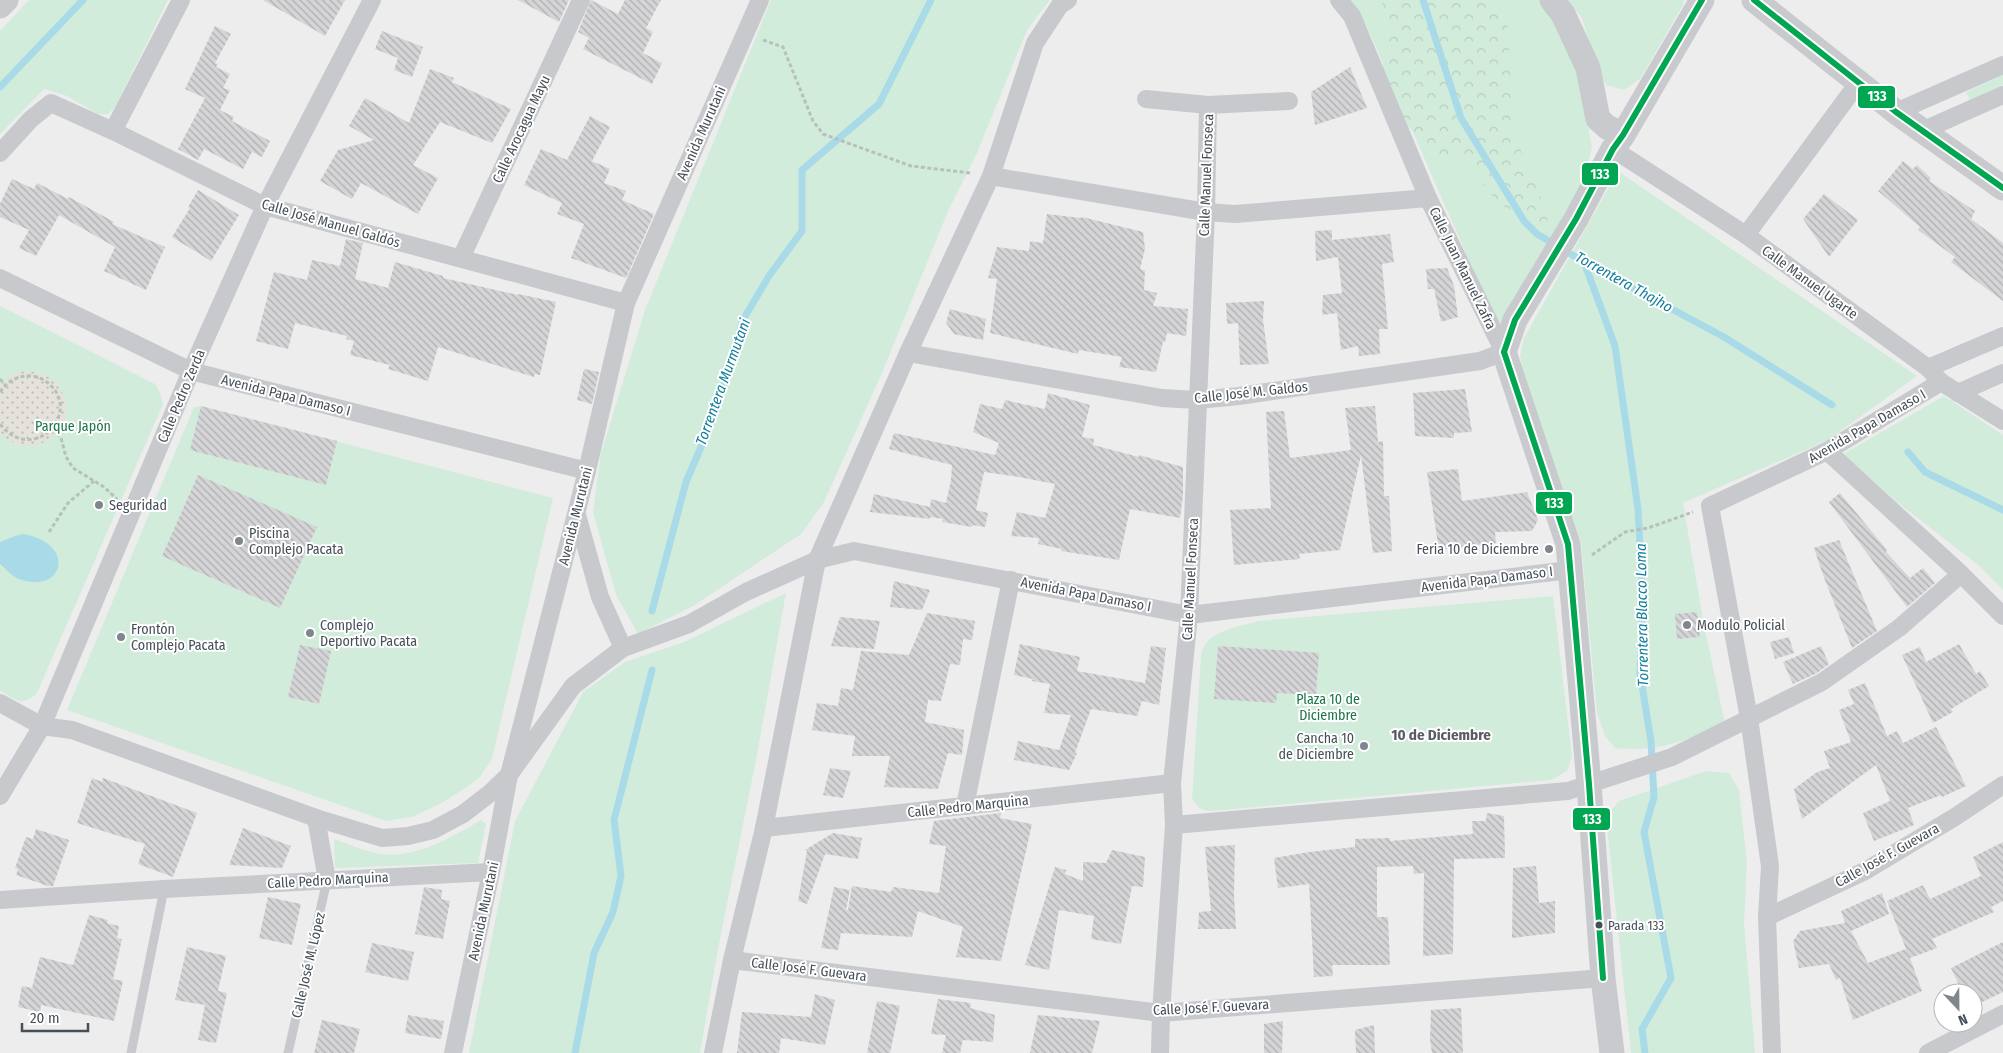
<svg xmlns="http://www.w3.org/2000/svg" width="2003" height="1053" font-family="'Fira Sans Condensed',sans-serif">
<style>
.green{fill:#d2ecdc}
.forest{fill:url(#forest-crowns)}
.sand{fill:url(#sand-dots)}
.water{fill:#a9dae7}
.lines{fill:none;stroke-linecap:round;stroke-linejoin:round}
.stream{stroke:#a9dae7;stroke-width:7}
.building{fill:url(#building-back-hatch)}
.path{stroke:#b6c1bd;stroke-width:3;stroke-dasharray:4 2.5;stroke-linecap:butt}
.lane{stroke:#c7c9cc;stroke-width:9}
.street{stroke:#c7c9cc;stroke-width:18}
.secondary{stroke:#c8cacd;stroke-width:25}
.bus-1-casing{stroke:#fff;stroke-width:10}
.bus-1{stroke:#00a651;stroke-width:6}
.poi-dot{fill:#81868c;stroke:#fff;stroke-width:2}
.bus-dot{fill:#464f58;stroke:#fff;stroke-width:2}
.labels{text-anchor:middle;stroke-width:4;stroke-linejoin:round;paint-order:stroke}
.bus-label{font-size:13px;fill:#464f58;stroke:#fff;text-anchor:start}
.street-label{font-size:14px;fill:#464f58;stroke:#fff}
.park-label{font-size:14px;fill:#1c7449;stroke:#fff}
.poi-label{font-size:14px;fill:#464f58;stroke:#fff;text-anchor:start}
.water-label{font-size:15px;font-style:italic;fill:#157f9c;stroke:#fff}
.neighbourhood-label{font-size:15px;font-weight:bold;fill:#595d61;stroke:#fff}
.line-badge{stroke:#fff;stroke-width:2}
.badge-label{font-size:14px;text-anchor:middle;font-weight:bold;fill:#fff}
</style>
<defs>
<pattern id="forest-crowns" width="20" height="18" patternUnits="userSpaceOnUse" patternTransform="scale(1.25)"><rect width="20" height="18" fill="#d2ecdc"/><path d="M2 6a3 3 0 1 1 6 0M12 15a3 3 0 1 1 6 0" fill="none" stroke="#b6ccbf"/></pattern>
<pattern id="sand-dots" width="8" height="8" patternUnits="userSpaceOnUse" patternTransform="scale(1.25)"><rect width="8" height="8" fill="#e5e2dc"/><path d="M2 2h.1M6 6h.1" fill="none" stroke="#bbbab5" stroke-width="1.8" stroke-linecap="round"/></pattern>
<pattern id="building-back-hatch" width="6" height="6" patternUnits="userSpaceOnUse" patternTransform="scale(1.25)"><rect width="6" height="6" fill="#d5d5d7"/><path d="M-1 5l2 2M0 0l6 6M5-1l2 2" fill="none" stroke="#afafb1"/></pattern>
</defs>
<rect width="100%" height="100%" fill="#eeeded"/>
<g class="green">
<polygon points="29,0 168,0 115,107 108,114 98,114 67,96 44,89 0,134 0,31"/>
<polygon points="771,0 1050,0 1027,30 977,153 949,209 882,373 824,502 801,534 695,605 638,634 616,595 593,512 601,453 645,310"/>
<polygon points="1349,0 1541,0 1562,24 1579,76 1592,147 1582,189 1498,327 1367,27"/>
<polygon points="1567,0 1684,0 1683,5 1640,79 1624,90 1606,85 1598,71 1582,18"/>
<polygon points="2003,75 2003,85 1970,100 1966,92"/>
<path d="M 1618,171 L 1917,376 L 1828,440 L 1683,503 L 1704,625 L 1725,724 C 1688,740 1657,753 1615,748 L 1605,736 L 1597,713 L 1581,542 L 1524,377 L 1520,356 L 1524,338 Z"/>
<path d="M 0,306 L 155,384 L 160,393 L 163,404 L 37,693 C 23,708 14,699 0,690 Z"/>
<polygon points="1944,396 2003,435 2003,590 1977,564 1897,502 1843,454"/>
<polygon points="201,406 553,498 492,759 480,777 464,789 440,804 412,817 386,821 67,710 194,407"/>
<polygon points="786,593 757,755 718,949 700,1053 469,1053 515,821 583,692 625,662 684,642"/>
<path d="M 1553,596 L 1572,756 L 1567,771 L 1551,780 L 1213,811 C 1202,811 1197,808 1192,798 L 1201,655 C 1206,630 1238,627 1259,621 Z"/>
<polygon points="1706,771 1729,773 1739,790 1747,862 1744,923 1755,1053 1631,1053 1606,817 1619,801"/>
<path d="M 481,820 L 486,824 L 478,863 L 335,868 L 334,839 C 349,844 366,852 382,854 C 415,859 454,836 481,820 Z"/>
</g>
<polygon class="forest" points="1382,0 1496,0 1508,28 1513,132 1549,216 1545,226 1499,204 1465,161 1434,155 1401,119 1381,73 1386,54 1385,21"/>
<path class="sand" d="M 23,371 C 39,372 52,375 60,389 C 86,427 30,468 0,432 L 0,385 L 12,375 Z"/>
<path class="water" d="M 23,534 C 76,543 65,593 22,580 C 13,578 7,570 0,564 L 0,542 L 15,536 Z"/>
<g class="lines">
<g class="stream">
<polyline points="1423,0 1461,118 1524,221 1537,234 1584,262 1724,337 1832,405"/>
<polyline points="0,87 83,0"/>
<polyline points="1584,262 1615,346 1638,509 1643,600 1640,673 1651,741 1654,797 1644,832 1671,978 1642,1029 1645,1053"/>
<polyline points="1908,452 1925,472 2003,510"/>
<polyline points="652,611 686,482 716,412 743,320 769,276 802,231 802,170 879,104 931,0"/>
<polyline points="575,1053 594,953 613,912 621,876 614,820 652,670"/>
</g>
</g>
<g class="building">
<polygon points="263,0 345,0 325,36"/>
<polygon points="518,0 569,0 559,22"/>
<polygon points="591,0 618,14 625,0 661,0 646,28 653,32 643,53 662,63 652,84 583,49 589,38 578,32"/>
<polygon points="215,26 231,34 215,63 218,64 216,67 230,74 223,88 230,90 220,110 234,117 232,121 270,141 262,157 252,152 243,169 204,149 198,160 178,149 205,98 185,89"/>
<polygon points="382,31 423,47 412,77 394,70 398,58 375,49"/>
<polygon points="1350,67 1367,108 1315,125 1311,92"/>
<polygon points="430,69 454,78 452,82 511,109 492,143 440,122 413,165 438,178 418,214 361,183 352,199 320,181 338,150 374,140 349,126 365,98 409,123"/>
<polygon points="590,116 610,127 592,161 610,169 604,183 626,191 622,200 654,214 626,278 571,258 584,224 557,214 562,203 524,185 541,149 567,160"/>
<polygon points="1903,161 1913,169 1917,165 1931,178 1929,181 1975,211 1971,219 2003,243 2003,301 1951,262 1955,257 1918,230 1920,227 1878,191"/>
<polygon points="12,179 34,189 37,183 68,199 69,197 114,222 112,224 165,247 146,290 104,271 115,247 59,215 36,256 19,248 29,230 0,217 0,204"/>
<polygon points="198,190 239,215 211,261 172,237 190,208 188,207"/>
<polygon points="1824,194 1858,220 1829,257 1803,219"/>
<polygon points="1047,214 1081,218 1082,217 1143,232 1145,249 1140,269 1145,271 1144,290 1157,293 1153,306 1188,309 1186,336 1167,333 1165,342 1163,342 1156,372 1119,367 1122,357 1079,350 1078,354 990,333 997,279 988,278 997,247 1029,251 1030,241 1043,243"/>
<polygon points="1332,230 1332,240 1390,234 1394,262 1382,264 1388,329 1379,329 1380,354 1359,356 1358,346 1341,350 1337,313 1322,315 1323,295 1342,293 1338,257 1316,261 1315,231"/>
<polygon points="346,239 363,243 355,279 388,288 395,262 443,276 443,278 518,295 518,294 556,302 540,375 535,374 534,377 438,347 428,381 388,369 390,365 350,355 354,341 346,339 347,336 295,323 288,349 256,341 274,272 307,280 312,260 340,266"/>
<polygon points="1447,268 1454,286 1458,317 1441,322 1434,289 1428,289 1426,269"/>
<polygon points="1264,301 1263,320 1269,364 1240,365 1238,323 1227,324 1226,303"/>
<polygon points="950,309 986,319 983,340 954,334 946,323"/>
<polygon points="584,369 599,372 592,404 577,400"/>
<polygon points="1465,389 1472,432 1454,433 1454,438 1415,436 1413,393"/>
<polygon points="1048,393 1090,405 1082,437 1094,439 1093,445 1139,457 1139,455 1183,467 1183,496 1180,518 1130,509 1119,560 1061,551 1062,549 1038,544 1039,538 1011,536 1017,512 1045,518 1055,484 1019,477 984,472 976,510 988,513 985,527 973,525 972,527 942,522 943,519 930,517 930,519 870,512 874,494 930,507 931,499 946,503 951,480 952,465 889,449 894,433 995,455 999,443 973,432 980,404 1002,409 1005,400 1045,409"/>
<polygon points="201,406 337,441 326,485 190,450"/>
<polygon points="1375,406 1378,442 1383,441 1384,496 1389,496 1392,551 1373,553 1361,455 1340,550 1299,554 1300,559 1234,565 1230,510 1271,508 1266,412 1284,411 1290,458 1351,450 1345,408"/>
<polygon points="1458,469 1462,501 1527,492 1538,520 1532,531 1495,532 1496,543 1439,550 1427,472"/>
<polygon points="198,475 317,527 280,608 162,556"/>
<polygon points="1840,493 1887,550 1886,552 1910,578 1923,568 1935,583 1907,607 1829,502"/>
<polygon points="1839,540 1877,631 1852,648 1823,575 1814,548"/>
<polygon points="894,581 930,590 922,610 890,607"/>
<polygon points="1697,612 1700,637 1677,639 1675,614"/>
<polygon points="927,613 975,621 972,640 963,639 960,665 950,664 941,701 928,700 925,722 964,730 962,755 948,753 938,789 884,787 890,756 852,756 855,736 812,730 817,703 838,706 841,688 853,690 861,651 909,655"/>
<polygon points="840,617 880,621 874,649 831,646"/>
<polygon points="1789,637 1794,653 1775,659 1770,642"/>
<polygon points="1020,644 1080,657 1077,671 1145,683 1151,646 1166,648 1159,705 1142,701 1137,716 1091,709 1075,753 1077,753 1069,770 1014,760 1018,741 1059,750 1071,715 1044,713 1050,684 1032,681 1033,679 1014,675"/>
<polygon points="1959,644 1976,674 1980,671 1989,686 1951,709 1953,712 1933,723 1902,655 1920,647 1926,662"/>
<polygon points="300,645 331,651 319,704 288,697"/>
<polygon points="1218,646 1319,653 1316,695 1277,693 1276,703 1214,699"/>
<polygon points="1821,646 1829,664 1817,673 1793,684 1783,662"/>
<polygon points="1865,683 1887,736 1897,731 1903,743 1936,727 1966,786 1942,797 1941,795 1908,808 1914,825 1874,841 1863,813 1890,801 1876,765 1802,819 1794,789 1817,772 1830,768 1824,751 1851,742 1839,710 1854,704 1848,690"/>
<polygon points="830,768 851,771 843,798 823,795"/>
<polygon points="92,778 102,782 103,778 197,813 173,877 138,864 145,844 77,823"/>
<polygon points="1001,813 1000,818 1032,824 1001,961 956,957 963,927 918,911 912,937 841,933 838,950 821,948 834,887 850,890 846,910 848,910 852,886 891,892 893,887 939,893 946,846 929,844 934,821"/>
<polygon points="1487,813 1504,816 1505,858 1454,859 1453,954 1423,956 1424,873 1414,874 1413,866 1377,867 1377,917 1388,917 1390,965 1332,965 1333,976 1314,977 1309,884 1278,888 1274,858 1309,852 1355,847 1355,839 1390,838 1390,841 1473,834 1472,821 1486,821"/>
<polygon points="243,828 291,846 282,868 229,865"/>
<polygon points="36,829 69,840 53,886 48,886 16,875 18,869 15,868 26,837 33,839"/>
<polygon points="833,833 862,838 858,859 825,854 807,904 798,901 807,851 805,850"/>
<polygon points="2003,842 2003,901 1991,907 1994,912 1932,939 1937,948 1910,958 1922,991 1853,1020 1840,978 1836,980 1829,964 1799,968 1793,941 1800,931 1845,923 1841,911 1882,893 1889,914 1851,931 1868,963 1906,949 1887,901 1923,885 1930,899 1981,876 1973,857"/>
<polygon points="1235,845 1234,895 1236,929 1198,929 1199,912 1211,911 1205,847"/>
<polygon points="1112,850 1145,857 1143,887 1132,886 1121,944 1091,939 1094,916 1059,910 1049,970 1025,965 1055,867 1066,870 1065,874 1083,881 1083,862 1106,863"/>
<polygon points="1536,866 1539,903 1555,901 1555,933 1512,938 1513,868"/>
<polygon points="424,887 442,890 441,899 450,901 443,939 415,934"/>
<polygon points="268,897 301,904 292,945 259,938"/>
<polygon points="89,915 108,920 107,923 119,926 117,938 122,939 113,979 123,981 114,1021 41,1005 40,1012 18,1007 22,986 32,988 40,957 73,965"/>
<polygon points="2003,942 2003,992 1980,1003 1975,993 1963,993 1951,968"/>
<polygon points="372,943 414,952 408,981 365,972"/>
<polygon points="187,947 226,956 218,991 227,993 216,1043 198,1040 205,1005 175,1000"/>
<polygon points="815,994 835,1000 825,1045 781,1038 779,1053 737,1053 742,1012 811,1017"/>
<polygon points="938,999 971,1003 970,1008 995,1015 993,1042 963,1040 960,1053 942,1053 946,1035 931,1034"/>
<polygon points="877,1001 900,1006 890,1053 867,1053"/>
<polygon points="1461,1008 1463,1053 1432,1053 1430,1040 1431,1010"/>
<polygon points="408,1015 444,1021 441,1039 405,1033"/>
<polygon points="1038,1015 1100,1021 1092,1053 1030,1053"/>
<polygon points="322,1020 360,1029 354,1053 314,1053"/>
<polygon points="1283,1021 1282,1053 1264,1053 1264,1024"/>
<polygon points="1374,1025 1375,1053 1356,1053 1355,1030"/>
</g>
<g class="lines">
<g class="path">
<polyline points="763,40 783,47 813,121 823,134 911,166 971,173"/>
<polyline points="0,379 5,385"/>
<path d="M 0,392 C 8,381 18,375 32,376 C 39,377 45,380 49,384 C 83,413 33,466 0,424"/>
<polyline points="53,428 61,438 66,457 73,468 104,487 117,499"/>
<polyline points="49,532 68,503 94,481"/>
<polyline points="1592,555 1625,532 1648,528 1693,512"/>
</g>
<g class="lane">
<polyline points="131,1053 164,889"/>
<polyline points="288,1053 327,880"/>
</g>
<g class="street">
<polyline points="1146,99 1208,105 1289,101"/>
<polyline points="1896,112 2003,65"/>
<polyline points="1924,130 2003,95"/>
<polyline points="113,131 181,0"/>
<polyline points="1613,149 1746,235 1928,368 1941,382 2003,421"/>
<polyline points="0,153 31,119 51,103 113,131 265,206 626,303"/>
<polyline points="991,176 1206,212 1235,214 1428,198"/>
<polyline points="1746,235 1858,83"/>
<polyline points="461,258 581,0"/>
<polyline points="0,278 191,371 587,471"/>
<polyline points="908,353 1162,398 1197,400 1239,396 1480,361 1504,352 1428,198 1352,16 1339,0"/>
<polyline points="1928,368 2003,336"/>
<polyline points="1958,393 2003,373"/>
<polyline points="1827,451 1961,574 2003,616"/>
<polyline points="623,648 689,624 746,592 817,560 854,551 1189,615 1570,570"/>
<polyline points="0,703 42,726 72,730 316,818 382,838 408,836 433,830 463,814 489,794 509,775 573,686 623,648 600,597 577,515"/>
<polyline points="0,796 42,726 191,371 265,206 372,0"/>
<polyline points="965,806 1011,580"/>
<polyline points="316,818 327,880"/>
<polyline points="1174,825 1568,791 1672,757 1822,682 1899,628 1961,574"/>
<polyline points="764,828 1172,783"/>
<polyline points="0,900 164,889 491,872"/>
<polyline points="1767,917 1865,871 1955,817 2003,785"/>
<polyline points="732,960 1161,1013 1603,978"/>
<polyline points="453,1053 491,872 509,775 587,471 626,303 760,0"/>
<polyline points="713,1053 732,960 764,828 817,560 908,353 991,176 1035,43 1060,5 1068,0"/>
<polyline points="1160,1053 1161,1013 1174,825 1172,783 1189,615 1206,212 1208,105"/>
<polyline points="1772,1053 1767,917 1770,866 1749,718 1710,506 1827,451 1941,382"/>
<polyline points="1928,1053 2003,1014"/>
</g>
<g class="secondary">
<polyline points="1552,0 1563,14 1588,68 1598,119 1607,127 1623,135"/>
<polyline points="1754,0 1896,112 2003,188"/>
<polyline points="0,6 6,0"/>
<polyline points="1612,1053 1603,978 1589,784 1568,544 1504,352 1515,320 1576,219 1613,149 1623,135 1702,0"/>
</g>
<defs>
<g id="bus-1">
<polyline points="1754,0 1896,112 2003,188"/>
<polyline points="1504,352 1568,544 1589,784 1603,978"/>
<polyline points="1504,352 1515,320 1576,219 1613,149 1623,135 1702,0"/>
</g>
</defs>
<use href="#bus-1" class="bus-1-casing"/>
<use href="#bus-1" class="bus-1"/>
</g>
<g class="poi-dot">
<circle cx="99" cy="505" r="5"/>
<circle cx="239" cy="541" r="5"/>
<circle cx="1549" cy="549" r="5"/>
<circle cx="1687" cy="625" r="5"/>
<circle cx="310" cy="633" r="5"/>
<circle cx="121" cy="637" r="5"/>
<circle cx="1364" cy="746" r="5"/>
</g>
<circle class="bus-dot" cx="1599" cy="925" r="4.5"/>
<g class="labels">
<g class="bus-label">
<text x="1608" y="930">Parada 133</text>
</g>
<g class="street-label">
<text transform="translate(521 129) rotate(-65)" y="5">Calle Arocagua Mayu</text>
<text transform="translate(701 133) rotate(-66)" y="5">Avenida Murutani</text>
<text transform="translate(1206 175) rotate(-88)" y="5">Calle Manuel Fonseca</text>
<text transform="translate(331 223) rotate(16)" y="5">Calle José Manuel Galdós</text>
<text transform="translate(1463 268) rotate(64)" y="5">Calle Juan Manuel Zafra</text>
<text transform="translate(1810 282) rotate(36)" y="5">Calle Manuel Ugarte</text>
<text transform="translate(1251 392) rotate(-6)" y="5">Calle José M. Galdos</text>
<text transform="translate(286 395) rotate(14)" y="5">Avenida Papa Damaso I</text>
<text transform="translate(181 396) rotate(-67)" y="5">Calle Pedro Zerda</text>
<text transform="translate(1867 426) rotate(-30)" y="5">Avenida Papa Damaso I</text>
<text transform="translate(575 516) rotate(-76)" y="5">Avenida Murutani</text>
<text transform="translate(1190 579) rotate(-87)" y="5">Calle Manuel Fonseca</text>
<text transform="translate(1487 579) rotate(-7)" y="5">Avenida Papa Damaso I</text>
<text transform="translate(1086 594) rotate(11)" y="5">Avenida Papa Damaso I</text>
<text transform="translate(968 806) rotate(-6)" y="5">Calle Pedro Marquina</text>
<text transform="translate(1887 855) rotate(-29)" y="5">Calle José F. Guevara</text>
<text transform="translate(328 880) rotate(-3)" y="5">Calle Pedro Marquina</text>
<text transform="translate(483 911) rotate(-78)" y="5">Avenida Murutani</text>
<text transform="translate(308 965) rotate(-77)" y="5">Calle José M. López</text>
<text transform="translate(809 969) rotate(7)" y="5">Calle José F. Guevara</text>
<text transform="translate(1211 1007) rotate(-3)" y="5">Calle José F. Guevara</text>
</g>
<g class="park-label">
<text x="73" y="431">Parque Japón</text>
<text x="1328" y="704">Plaza 10 de<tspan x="1328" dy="16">Diciembre</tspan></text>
</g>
<g class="poi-label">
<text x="109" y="510">Seguridad</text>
<text x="249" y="538">Piscina<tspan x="249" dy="16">Complejo Pacata</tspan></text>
<text x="1539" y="554" text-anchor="end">Feria 10 de Diciembre</text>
<text x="320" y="630">Complejo<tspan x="320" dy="16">Deportivo Pacata</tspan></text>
<text x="1697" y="630">Modulo Policial</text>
<text x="131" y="634">Frontón<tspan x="131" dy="16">Complejo Pacata</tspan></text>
<text x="1354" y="743" text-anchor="end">Cancha 10<tspan x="1354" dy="16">de Diciembre</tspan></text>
</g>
<g class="water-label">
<text transform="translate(1624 282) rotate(29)" y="5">Torrentera Thajho</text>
<text transform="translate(723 382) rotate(-70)" y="5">Torrentera Murmutani</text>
<text transform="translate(1642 615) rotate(-91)" y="5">Torrentera Blacco Loma</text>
</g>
<g class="neighbourhood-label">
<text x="1441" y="740">10 de Diciembre</text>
</g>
</g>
<g class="line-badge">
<rect x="1857" y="85" width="39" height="24" rx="5" fill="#00a651"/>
<rect x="1581" y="162" width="38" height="24" rx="5" fill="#00a651"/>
<rect x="1535" y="491" width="38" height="24" rx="5" fill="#00a651"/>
<rect x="1572" y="807" width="39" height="24" rx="5" fill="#00a651"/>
</g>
<g class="badge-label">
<text x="1877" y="101">133</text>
<text x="1600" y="179">133</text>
<text x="1554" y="508">133</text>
<text x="1592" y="824">133</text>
</g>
<g transform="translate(1958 1008) rotate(158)"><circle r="24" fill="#ffffff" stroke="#b5b9bc"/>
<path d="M0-4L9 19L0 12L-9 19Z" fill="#81868c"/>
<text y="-8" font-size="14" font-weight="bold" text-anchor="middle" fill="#464f58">N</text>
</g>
<path d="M22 1023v8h66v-8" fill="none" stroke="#464f58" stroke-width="2.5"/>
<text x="30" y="1023" font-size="15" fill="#464f58" stroke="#ffffff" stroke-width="4" paint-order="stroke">20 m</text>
</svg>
